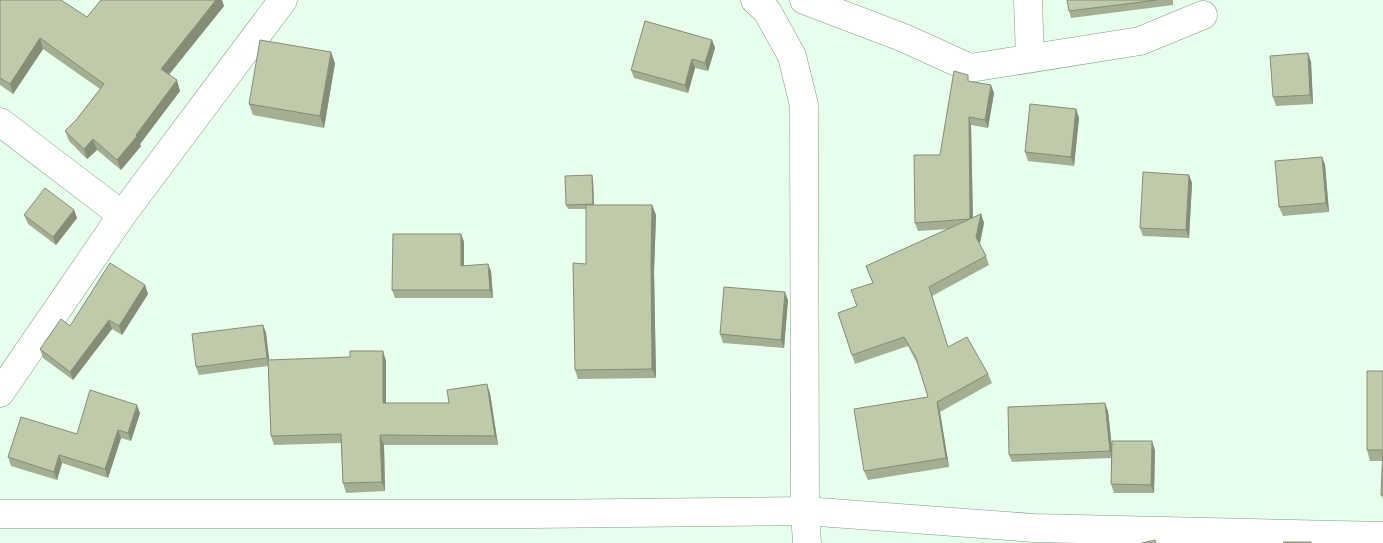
<svg xmlns="http://www.w3.org/2000/svg" width="1383" height="543" font-family="Barlow,sans-serif">
<style>
.lines{fill:none;stroke-linecap:round;stroke-linejoin:round}
.street-casing{stroke:#809c86;stroke-width:29}
.street{stroke:#fff;stroke-width:28}
.wall{fill:#a3ae92}
.shaded-wall{fill:#858d77}
.building{fill:#becaaa;stroke:#858d77}
</style>
<rect width="100%" height="100%" fill="#e6feeb"/>
<g class="lines">
<defs>
<g id="street">
<polyline points="755,0 767,11 792,56 804,105 805,511 807,543"/>
<polyline points="804,0 904,38 970,68 1140,41 1203,15"/>
<polyline points="1028,0 1030,58"/>
<polyline points="0,122 122,215"/>
<polyline points="0,393 122,215 283,0"/>
<polyline points="0,514 533,514 805,511 1034,528 1383,536"/>
</g>
</defs>
<use href="#street" class="street-casing"/>
<use href="#street" class="street"/>
</g>
<g class="wall">
<polygon points="0,0 87,17 224,6 169,75 180,91 140,144 141,146 121,170 97,150 87,159 69,141 65,131 77,119 100,89 43,49 13,94 0,85"/>
<polygon points="1067,0 1173,0 1173,5 1071,18 1069,11"/>
<polygon points="712,40 715,48 708,71 695,68 688,93 634,78 631,70"/>
<polygon points="1308,53 1311,62 1313,104 1276,106 1273,97"/>
<polygon points="335,63 324,128 253,115 249,104"/>
<polygon points="970,82 994,93 988,128 971,125 973,218 981,214 984,223 980,244 986,256 989,265 932,296 948,347 988,374 992,383 940,412 949,467 868,480 864,471 928,397 918,365 908,346 855,364 838,313 857,306 873,283 866,266 948,229 918,231 915,223 940,155"/>
<polygon points="1076,109 1079,118 1074,166 1028,161 1025,152"/>
<polygon points="1322,157 1325,165 1329,212 1283,216 1279,207"/>
<polygon points="1189,175 1192,183 1189,238 1143,236 1140,228"/>
<polygon points="593,179 594,205 652,205 656,215 654,272 656,378 578,379 575,370 586,264 586,209 568,209 566,205"/>
<polygon points="74,210 77,218 56,245 28,224 24,215"/>
<polygon points="461,234 464,242 464,266 491,271 493,298 395,298 392,290"/>
<polygon points="145,285 148,294 122,335 112,329 73,380 43,358 40,349"/>
<polygon points="788,300 784,348 723,343 720,334"/>
<polygon points="263,325 266,333 269,360 386,361 386,403 449,403 490,393 498,445 384,445 385,491 346,493 343,483 341,443 274,445 271,436 268,366 199,375 196,367"/>
<polygon points="1383,371 1383,499 1381,495 1382,461 1370,461 1367,450"/>
<polygon points="1108,411 1112,448 1155,450 1154,493 1114,493 1111,484 1111,458 1012,462 1009,455"/>
<polygon points="140,413 131,441 121,438 108,478 62,463 57,480 11,466 8,457"/>
</g>
<g class="shaded-wall">
<polygon points="216,0 222,0 224,6 165,79 161,69"/>
<polygon points="40,38 43,49 13,94 10,84"/>
<polygon points="712,40 715,48 708,71 705,63"/>
<polygon points="331,52 335,63 324,128 320,116"/>
<polygon points="1308,53 1311,62 1313,104 1310,95"/>
<polygon points="692,59 695,68 688,93 685,85"/>
<polygon points="177,80 180,91 140,144 141,146 121,170 117,160"/>
<polygon points="991,85 994,93 988,128 985,120"/>
<polygon points="1076,109 1079,118 1074,166 1071,157"/>
<polygon points="969,117 971,125 973,227 970,219"/>
<polygon points="93,139 97,150 87,159 84,149"/>
<polygon points="1322,157 1325,165 1329,212 1326,203"/>
<polygon points="592,175 593,179 594,208 593,204"/>
<polygon points="1189,175 1192,183 1189,238 1186,230"/>
<polygon points="652,205 656,215 654,272 656,378 652,369 651,262"/>
<polygon points="74,210 77,218 56,245 53,237"/>
<polygon points="981,214 984,223 979,246 976,237"/>
<polygon points="461,234 464,242 464,274 461,266"/>
<polygon points="488,264 491,271 493,298 490,290"/>
<polygon points="145,285 148,294 122,335 119,326"/>
<polygon points="785,292 788,300 784,348 781,340"/>
<polygon points="109,320 112,329 73,380 70,372"/>
<polygon points="263,325 266,333 270,366 267,358"/>
<polygon points="383,351 386,361 386,412 383,403"/>
<polygon points="487,384 490,393 498,445 495,436"/>
<polygon points="937,402 940,412 949,467 946,458"/>
<polygon points="1105,403 1108,411 1113,458 1110,451"/>
<polygon points="137,405 140,413 131,441 128,433"/>
<polygon points="118,430 121,438 108,478 105,469"/>
<polygon points="380,435 384,445 385,491 382,482"/>
<polygon points="1152,441 1155,450 1154,493 1151,485"/>
<polygon points="59,455 62,463 57,480 54,472"/>
</g>
<g class="building">
<polygon points="0,0 61,0 87,17 101,0 216,0 161,69 177,80 136,135 137,136 117,160 93,139 84,149 65,131 77,119 104,84 40,38 10,84 0,78"/>
<polygon points="1067,0 1157,0 1069,11"/>
<polygon points="645,21 712,40 705,63 692,59 685,85 631,70"/>
<polygon points="260,40 331,52 320,116 249,104"/>
<polygon points="1308,53 1310,95 1273,97 1270,56"/>
<polygon points="954,71 968,75 968,81 991,85 985,120 969,117 970,219 915,223 914,155 940,155"/>
<polygon points="1030,104 1076,109 1071,157 1025,152"/>
<polygon points="1322,157 1326,203 1279,207 1275,161"/>
<polygon points="1143,172 1189,175 1186,230 1140,228"/>
<polygon points="592,175 593,204 566,205 565,176"/>
<polygon points="45,188 74,210 53,237 24,215"/>
<polygon points="586,205 652,205 651,262 652,369 575,370 573,263 586,264"/>
<polygon points="981,214 976,237 986,256 929,287 948,347 967,337 988,374 937,402 946,458 864,471 854,409 928,397 916,358 904,337 852,355 838,313 857,306 851,290 873,283 866,266"/>
<polygon points="393,234 461,234 461,266 488,264 490,290 392,290"/>
<polygon points="110,263 145,285 119,326 109,320 70,372 40,349 61,319 70,326"/>
<polygon points="724,287 785,292 781,340 720,334"/>
<polygon points="263,325 267,358 196,367 192,334"/>
<polygon points="350,351 383,351 383,403 449,403 447,390 487,384 495,436 380,435 382,482 343,483 341,434 271,436 268,360 350,357"/>
<polygon points="1367,371 1383,371 1383,495 1381,495 1383,450 1367,450"/>
<polygon points="90,390 137,405 128,433 118,430 105,469 59,455 54,472 8,457 21,417 77,434"/>
<polygon points="1105,403 1110,451 1009,455 1008,407"/>
<polygon points="1112,441 1152,441 1151,485 1111,484"/>
<polygon points="1155,540 1156,543 1142,543"/>
<polygon points="1283,542 1311,542 1311,543 1284,543"/>
</g>
</svg>
